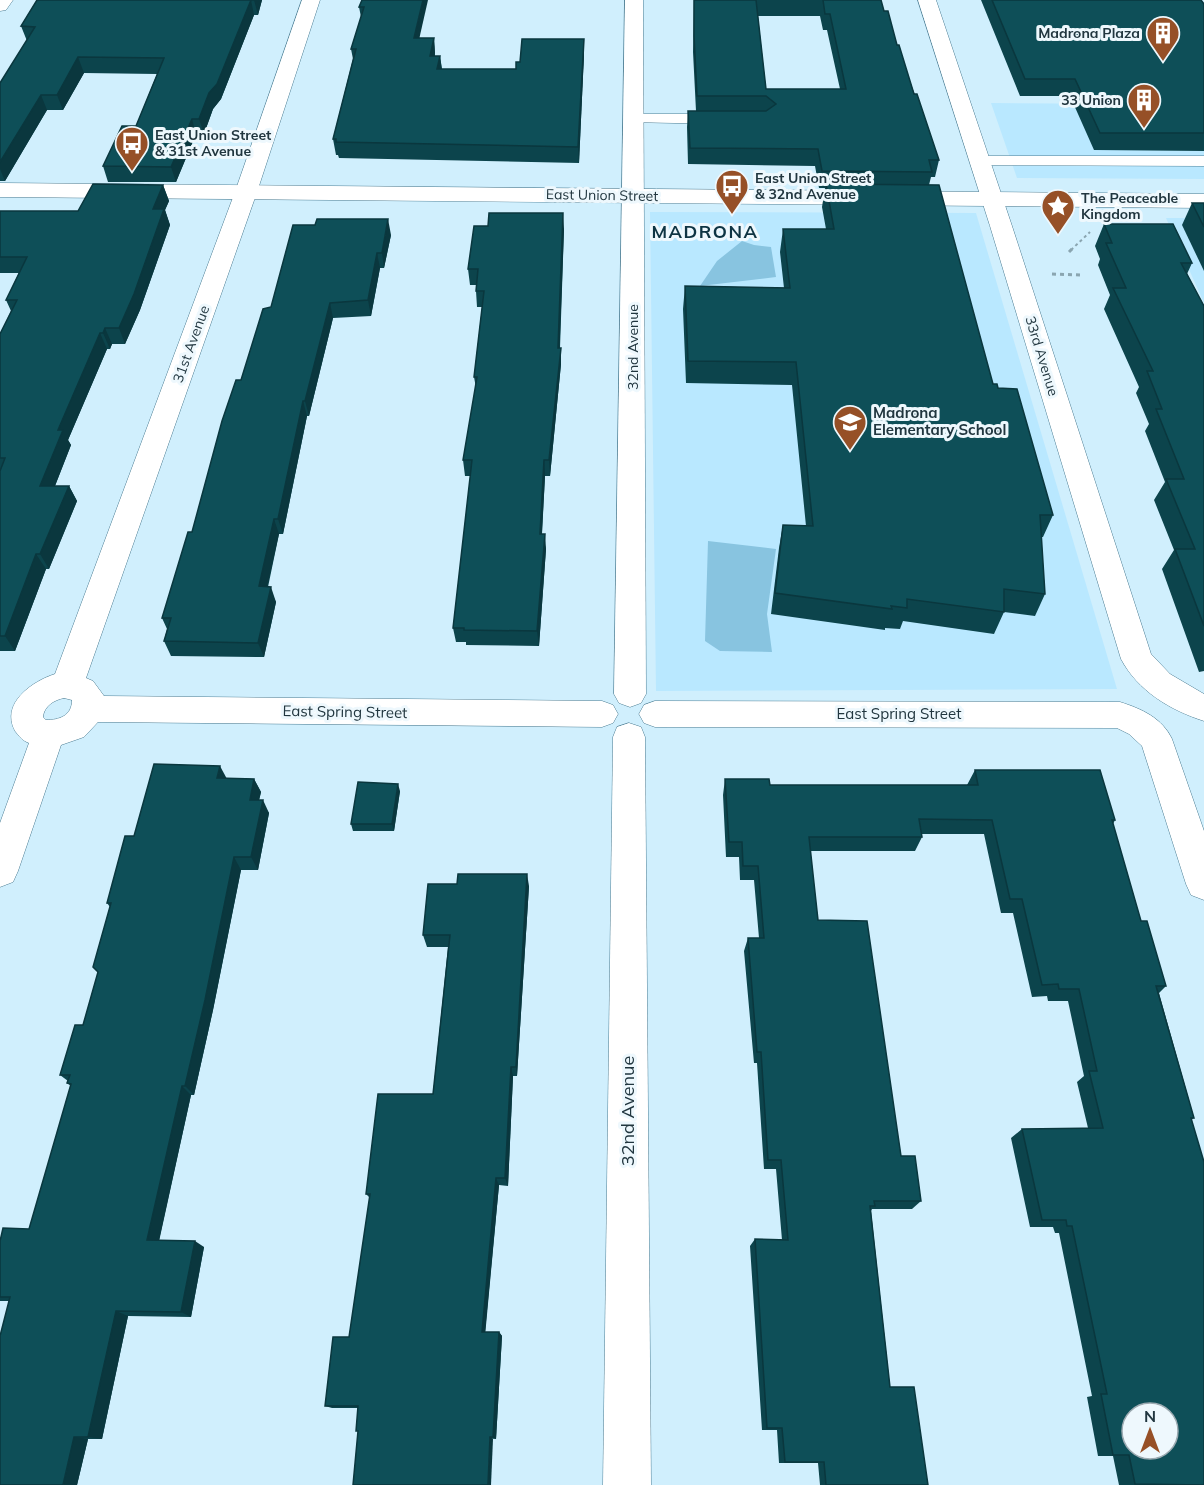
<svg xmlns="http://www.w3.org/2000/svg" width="1204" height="1485" font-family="Mulish,sans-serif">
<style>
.built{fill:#b9e8ff}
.green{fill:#88c4e0}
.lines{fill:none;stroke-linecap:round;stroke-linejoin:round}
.lane-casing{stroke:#4b7c92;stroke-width:1}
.street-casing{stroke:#4b7c92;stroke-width:1}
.secondary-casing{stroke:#4b7c92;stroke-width:1}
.path-far1{stroke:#8aa5b0;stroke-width:2;stroke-dasharray:3 3;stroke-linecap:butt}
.path{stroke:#8aa5b0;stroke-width:3;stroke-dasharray:4 4;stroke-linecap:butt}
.lane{fill:#fff;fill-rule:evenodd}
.street{fill:#fff;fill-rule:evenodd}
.secondary{fill:#fff;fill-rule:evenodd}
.wall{fill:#0c444c;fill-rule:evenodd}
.shaded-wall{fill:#0a373e}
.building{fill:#0e4f58;stroke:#0a373e;stroke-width:1.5;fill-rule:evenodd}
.labels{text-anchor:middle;stroke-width:6;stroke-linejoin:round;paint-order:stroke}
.far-poi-label{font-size:14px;font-weight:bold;fill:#21363f;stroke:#eef8fd;text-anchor:start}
.far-street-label{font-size:14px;fill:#21363f;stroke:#eef8fd}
.poi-label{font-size:15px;font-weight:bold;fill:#21363f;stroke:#eef8fd;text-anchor:start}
.street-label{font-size:15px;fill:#21363f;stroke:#eef8fd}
.far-district-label{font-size:18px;font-weight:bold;letter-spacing:1.5px;fill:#0e3443;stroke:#eef8fd}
.near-street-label{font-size:18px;fill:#21363f;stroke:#eef8fd}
</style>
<rect width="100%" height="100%" fill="#d0effd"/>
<g class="built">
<polygon points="1204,30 1204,179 1017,178 991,103 1131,104"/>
<polygon points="650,212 976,213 1117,689 656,691"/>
<polygon points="1166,218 1204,218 1204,303"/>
</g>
<g class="green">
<polygon points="742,241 754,245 771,247 776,277 700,286 717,261"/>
<polygon points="708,541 776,549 767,614 772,652 720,651 705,641"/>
</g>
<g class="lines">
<defs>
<g id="lane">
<polygon points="634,114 721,114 729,119 721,124 628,122 626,119 628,116"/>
<polygon points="980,156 1204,156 1204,166 974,165 972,161"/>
</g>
<g id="street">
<polygon points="0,0 13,0 6,10 0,11"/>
<path d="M 302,0 L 320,0 L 257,192 L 86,678 L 93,681 L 104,696 L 602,701 L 613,705 L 618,714 L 613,723 L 602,727 L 98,722 L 84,737 L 61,745 L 18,871 L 13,882 L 0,887 L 0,823 L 29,743 C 23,741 19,736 15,731 C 0,703 33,681 55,674 L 235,192 ZM 64,698 L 72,700 C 72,716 59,720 46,720 L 43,717 C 44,706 54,700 64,698 Z"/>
<polygon points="625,0 643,0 646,694 641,703 630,707 619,703 614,694"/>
<path d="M 918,0 L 936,0 L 1012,226 L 1151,654 L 1170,674 L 1204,694 L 1204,721 C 1170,710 1138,691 1121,659 L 990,226 Z"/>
<path d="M 655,701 L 1120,702 C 1142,709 1162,718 1172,739 L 1204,831 L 1204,900 L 1191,895 L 1186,884 L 1142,746 L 1129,734 L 1117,728 L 655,727 L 644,723 L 639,714 L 644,705 Z"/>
<polygon points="629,723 641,727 645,737 651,1485 603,1485 613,737 617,727"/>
</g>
<polygon id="secondary" points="0,183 1204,194 1204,208 0,197"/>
</defs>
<use href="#lane" class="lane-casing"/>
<use href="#street" class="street-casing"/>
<use href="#secondary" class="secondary-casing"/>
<polyline class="path-far1" points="1071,250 1090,232"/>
<g class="path">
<polyline points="1069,252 1073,248"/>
<polyline points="1052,274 1081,275"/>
</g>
<use href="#lane" class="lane"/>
<use href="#street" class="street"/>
<use href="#secondary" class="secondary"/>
</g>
<g class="wall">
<polygon points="37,0 262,0 258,15 254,15 221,99 213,109 204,134 196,134 176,182 108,182 103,166 136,126 157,74 84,73 63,110 47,110 5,181 0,181 0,83 27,41 21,26"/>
<polygon points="362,0 420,38 434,38 435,56 440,56 442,69 516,69 520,62 584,39 584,54 579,163 339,158 338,155 336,155 333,139 353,59 351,49 361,17 359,7"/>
<path d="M 694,0 L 881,0 L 884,11 L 939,160 L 935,177 L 931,177 L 929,185 L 993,384 L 998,388 L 1053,515 L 1043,537 L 1041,537 L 1045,594 L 1035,616 L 1004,612 L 994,634 L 903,621 L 900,629 L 885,628 L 885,630 L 771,614 L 779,548 L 783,525 L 806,526 L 792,385 L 686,383 L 683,309 L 685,286 L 784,288 L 780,252 L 783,229 L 826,229 L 822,207 L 825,188 L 819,188 L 815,166 L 688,164 L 687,127 L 688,111 L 696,111 L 693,52 ZM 758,16 L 820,16 L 823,30 L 827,30 L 840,89 L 766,89 Z"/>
<polygon points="981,0 1201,0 1204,4 1204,151 1094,150 1070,96 1020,96"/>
<polygon points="163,185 169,201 165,210 170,225 140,310 125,344 112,344 110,349 107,349 68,440 71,445 55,486 69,486 77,501 49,569 46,569 15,651 0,651 0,334 11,311 6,300 19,273 0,273 0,211 78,211"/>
<polygon points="1192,203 1204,203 1204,271 1182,225"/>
<polygon points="1104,224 1192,263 1187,274 1204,306 1204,671 1199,672 1162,569 1174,550 1154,500 1165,482 1145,431 1149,424 1136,393 1139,387 1104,309 1110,295 1098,265 1100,259 1095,246"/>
<polygon points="564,229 560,348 561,364 550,476 545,476 542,534 546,549 539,646 466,645 466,642 456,642 453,628 471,476 465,476 463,460 476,388 474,377 482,307 477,307 476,291 476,285 470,285 468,269"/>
<polygon points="391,235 384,268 380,268 371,316 333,318 309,416 307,416 283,534 279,534 268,587 276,602 264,657 171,656 164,641 167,629 162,618 192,532 241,380 271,307"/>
<polygon points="975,770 1115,820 1113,824 1141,921 1166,986 1159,993 1194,1118 1191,1120 1204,1485 1119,1485 1113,1456 1098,1456 1087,1397 1092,1396 1059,1233 1055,1233 1053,1227 1030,1227 1011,1138 1022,1129 1088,1128 1077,1082 1084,1076 1068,1001 1048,1001 1047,996 1032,997 1013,913 1001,913 984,834 921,834 922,837 915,851 810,851 818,920 901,1156 921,1201 912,1209 872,1209 871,1211 890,1387 928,1485 820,1485 818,1463 779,1463 777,1430 762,1430 750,1246 755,1239 782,1240 776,1169 764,1169 757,1063 754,1063 744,951 748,938 759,938 754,880 740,880 739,857 726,857 723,795 725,779 770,785 967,785"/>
<polygon points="227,778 254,779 261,792 259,800 269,813 258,870 241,870 213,1010 194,1095 191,1095 159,1240 204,1247 191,1317 128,1316 102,1439 88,1439 77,1485 9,1301 0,1301 0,1241 29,1229 71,1086 67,1083 68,1081 60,1075 83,1025 98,972 110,907 107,903 134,836"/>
<polygon points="400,791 394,831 353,831 351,824"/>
<polygon points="529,886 517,1076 513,1076 508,1186 499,1185 485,1332 499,1332 502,1336 496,1439 356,1431 358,1408 332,1408 325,1406 349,1337 370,1198 366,1194 433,1094 448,947 427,947 423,935"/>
</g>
<g class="shaded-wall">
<polygon points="251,0 254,15 221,99 213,109 204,134 199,119 209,93"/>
<polygon points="254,0 262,0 258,15"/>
<polygon points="423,0 428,0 416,53 414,38"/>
<polygon points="434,38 435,53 432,71 430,56"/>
<polygon points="584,39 584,54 579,163 578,147"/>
<polygon points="440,56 442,71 437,69"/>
<polygon points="78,57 84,73 63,110 57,95"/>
<polygon points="41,95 47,110 5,181 0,169 0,162"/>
<polygon points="192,119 196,134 176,182 171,167"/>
<polygon points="163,185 169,201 165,210 170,225 140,310 125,344 119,328 153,209"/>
<polygon points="563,213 564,229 559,363 561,348 561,364 550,476 549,460 558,348"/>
<polygon points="388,219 391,235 384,268 382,253"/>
<polygon points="377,253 380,268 371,316 368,300"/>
<polygon points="330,303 333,318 309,416 305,401"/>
<polygon points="105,328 112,344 110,349 103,333"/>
<polygon points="100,333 107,349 68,440 71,445 49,501 40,486 58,430"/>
<polygon points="303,401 307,416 283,534 278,519"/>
<polygon points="544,460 545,476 541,549 540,534"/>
<polygon points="69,486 77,501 49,569 40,554"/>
<polygon points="274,519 279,534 264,601 259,586"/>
<polygon points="545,534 546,549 539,646 537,631"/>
<polygon points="36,554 46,569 15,651 5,636"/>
<polygon points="271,587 276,602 264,657 258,643"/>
<polygon points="220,766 227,779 217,778"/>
<polygon points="254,779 261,792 256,813 250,800"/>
<polygon points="398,784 400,791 394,831 392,824"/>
<polygon points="263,800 269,813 258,870 251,857"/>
<polygon points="234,857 241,870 213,1010 194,1095 185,1086"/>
<polygon points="527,874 529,886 517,1076 516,1067"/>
<polygon points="511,1067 513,1076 508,1186 505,1178"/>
<polygon points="182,1086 191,1095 158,1246 147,1240"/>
<polygon points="496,1178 499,1185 485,1336 482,1332"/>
<polygon points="195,1241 204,1247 191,1317 181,1312"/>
<polygon points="116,1311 128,1316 102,1439 88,1437"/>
<polygon points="499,1332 502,1336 496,1439 493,1437"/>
<polygon points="74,1437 88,1439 77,1485 63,1485"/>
<polygon points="490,1437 493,1439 491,1485 488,1485"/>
</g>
<g class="building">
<polygon points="37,0 254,0 251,0 217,84 209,93 199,119 192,119 171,167 103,166 122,126 136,126 164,58 78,57 57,95 41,95 0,162 0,83 35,27 21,26"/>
<polygon points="362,0 423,0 414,38 434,38 430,56 440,56 437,69 516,69 516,62 520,62 522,39 584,39 578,147 336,142 336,139 333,139 356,49 351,49 364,7 359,7"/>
<polygon points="694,0 756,0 766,89 846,89 830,14 825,14 823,0 881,0 884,11 888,11 897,45 899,45 914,94 917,94 939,160 929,160 932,172 822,171 818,149 690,148 688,111 766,111 776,104 766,96 697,96 694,36"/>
<polygon points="992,0 1201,0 1204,4 1204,133 1100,133 1075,79 1025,79"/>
<polygon points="93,184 163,185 153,209 164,209 134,294 119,328 105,328 103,333 100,333 58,430 63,430 40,486 69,486 40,554 36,554 5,636 0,636 0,471 5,458 0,458 0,334 17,300 6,300 27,257 0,257 0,211 78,211"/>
<polygon points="826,184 939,185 993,384 997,384 998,388 1017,389 1053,515 1040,515 1045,594 1004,589 1004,612 907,599 907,608 891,606 892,609 775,593 783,525 813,526 796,362 688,361 685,286 790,288 783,229 834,229"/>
<polygon points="1192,203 1204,203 1204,227"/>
<polygon points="489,213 563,213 558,348 561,348 549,460 544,460 540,534 545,534 537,631 464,630 464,628 453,628 472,460 463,460 477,377 474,377 484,291 476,291 478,269 468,269 474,226 488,226"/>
<polygon points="317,219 388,219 382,253 377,253 368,300 330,303 305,401 303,401 278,519 274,519 259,586 271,587 258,643 164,641 171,618 162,618 188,532 192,532 222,421 236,380 241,380 263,309 271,307 293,225 315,225"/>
<polygon points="1104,224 1173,224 1192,263 1181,263 1204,306 1204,626 1175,549 1195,549 1166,479 1184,479 1156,409 1162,409 1147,371 1153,371 1113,288 1126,288 1106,243 1112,243"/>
<polygon points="154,764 220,766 217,778 254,779 250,800 263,800 251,857 234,857 205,1000 185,1086 182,1086 147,1240 195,1241 181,1312 116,1311 88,1437 74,1437 63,1485 0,1485 0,1336 10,1297 0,1297 0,1241 3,1228 29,1229 71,1084 67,1083 70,1075 60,1075 75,1025 83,1025 98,972 93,967 111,903 107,903 125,836 134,836"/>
<path d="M 975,770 L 1100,770 L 1115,820 L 1112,820 L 1141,921 L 1147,921 L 1166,986 L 1156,986 L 1194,1118 L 1191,1118 L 1204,1162 L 1204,1485 L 1135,1484 L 1129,1455 L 1113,1455 L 1101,1394 L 1107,1394 L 1072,1226 L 1067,1226 L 1066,1220 L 1042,1220 L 1022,1129 L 1103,1128 L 1089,1071 L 1097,1071 L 1079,989 L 1059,989 L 1058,984 L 1042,985 L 1022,899 L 1010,899 L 992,820 L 919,819 L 922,837 L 809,837 L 818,920 L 867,921 L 901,1156 L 915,1156 L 921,1201 L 874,1201 L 875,1206 L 870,1206 L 890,1387 L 914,1387 L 928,1485 L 826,1485 L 824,1462 L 785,1462 L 782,1428 L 767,1428 L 755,1239 L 788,1240 L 781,1160 L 768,1160 L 761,1052 L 757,1052 L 748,938 L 764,938 L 758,866 L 743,866 L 742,842 L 729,842 L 725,779 L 769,779 L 770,785 L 978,785 ZM 1132,1413 L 1168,1413 L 1168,1449 L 1132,1449 Z"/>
<polygon points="358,782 398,784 392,824 351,824"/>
<polygon points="458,874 527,874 516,1067 511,1067 505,1178 496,1178 482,1332 499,1332 493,1437 490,1437 488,1485 353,1485 358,1431 356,1431 358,1406 325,1406 333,1337 349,1337 370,1194 366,1194 378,1094 433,1094 450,935 423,935 428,884 457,884"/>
</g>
<defs>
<symbol id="building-pin" viewBox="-11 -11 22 30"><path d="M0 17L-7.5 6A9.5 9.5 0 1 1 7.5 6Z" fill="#965027" stroke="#eef8fd"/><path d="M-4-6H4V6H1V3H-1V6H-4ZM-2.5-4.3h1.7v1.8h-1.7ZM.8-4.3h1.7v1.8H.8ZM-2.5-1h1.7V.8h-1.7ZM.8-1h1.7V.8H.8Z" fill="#fff"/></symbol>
<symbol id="bus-pin" viewBox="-11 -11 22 30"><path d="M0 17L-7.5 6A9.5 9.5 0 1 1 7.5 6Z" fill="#965027" stroke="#eef8fd"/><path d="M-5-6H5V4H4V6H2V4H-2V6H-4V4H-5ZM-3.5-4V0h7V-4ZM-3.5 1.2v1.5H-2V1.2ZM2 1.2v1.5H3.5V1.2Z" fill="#fff"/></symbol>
<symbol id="sight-pin" viewBox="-11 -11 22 30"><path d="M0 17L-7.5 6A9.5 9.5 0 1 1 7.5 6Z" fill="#965027" stroke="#eef8fd"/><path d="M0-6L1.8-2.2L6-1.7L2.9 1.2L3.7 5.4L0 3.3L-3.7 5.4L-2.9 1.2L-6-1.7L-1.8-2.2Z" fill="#fff"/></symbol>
<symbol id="school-pin" viewBox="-11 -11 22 30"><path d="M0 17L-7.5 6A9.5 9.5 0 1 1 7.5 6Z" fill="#965027" stroke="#eef8fd"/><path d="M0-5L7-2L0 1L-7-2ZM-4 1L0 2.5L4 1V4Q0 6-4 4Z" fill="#fff"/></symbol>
</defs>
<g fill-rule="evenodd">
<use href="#building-pin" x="1144" y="14" width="38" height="52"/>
<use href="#building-pin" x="1125" y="81" width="38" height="52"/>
<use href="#bus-pin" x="113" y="124" width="38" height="52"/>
<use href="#bus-pin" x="713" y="167" width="38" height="52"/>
<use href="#sight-pin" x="1039" y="187" width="38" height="52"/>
<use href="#school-pin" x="831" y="403" width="38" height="52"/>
</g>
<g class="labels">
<g class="far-poi-label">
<text x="1140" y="38" text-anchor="end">Madrona Plaza</text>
<text x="1121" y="105" text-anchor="end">33 Union</text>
<text x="155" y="140">East Union Street<tspan x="155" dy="16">&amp; 31st Avenue</tspan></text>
<text x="755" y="183">East Union Street<tspan x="755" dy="16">&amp; 32nd Avenue</tspan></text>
<text x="1081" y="203">The Peaceable<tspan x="1081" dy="16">Kingdom</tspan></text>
</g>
<g class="far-street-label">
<text transform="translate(602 195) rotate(1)" y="5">East Union Street</text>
<text transform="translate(191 344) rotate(-70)" y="5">31st Avenue</text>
<text transform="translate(633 347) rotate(-90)" y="5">32nd Avenue</text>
<text transform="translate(1042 356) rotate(73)" y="5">33rd Avenue</text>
</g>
<g class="poi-label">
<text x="873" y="418">Madrona<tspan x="873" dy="17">Elementary School</tspan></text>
</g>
<g class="street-label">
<text transform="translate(345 712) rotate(1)" y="5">East Spring Street</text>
<text x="899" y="719">East Spring Street</text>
</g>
<g class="far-district-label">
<text x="705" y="238">MADRONA</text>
</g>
<g class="near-street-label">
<text transform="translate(628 1111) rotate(-90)" y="6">32nd Avenue</text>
</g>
</g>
<g transform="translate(1150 1431)"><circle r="28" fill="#eef8fd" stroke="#9caab1" stroke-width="1.5"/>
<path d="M0-4.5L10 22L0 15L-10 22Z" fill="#965027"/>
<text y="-9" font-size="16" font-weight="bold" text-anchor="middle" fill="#21363f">N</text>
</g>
</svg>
